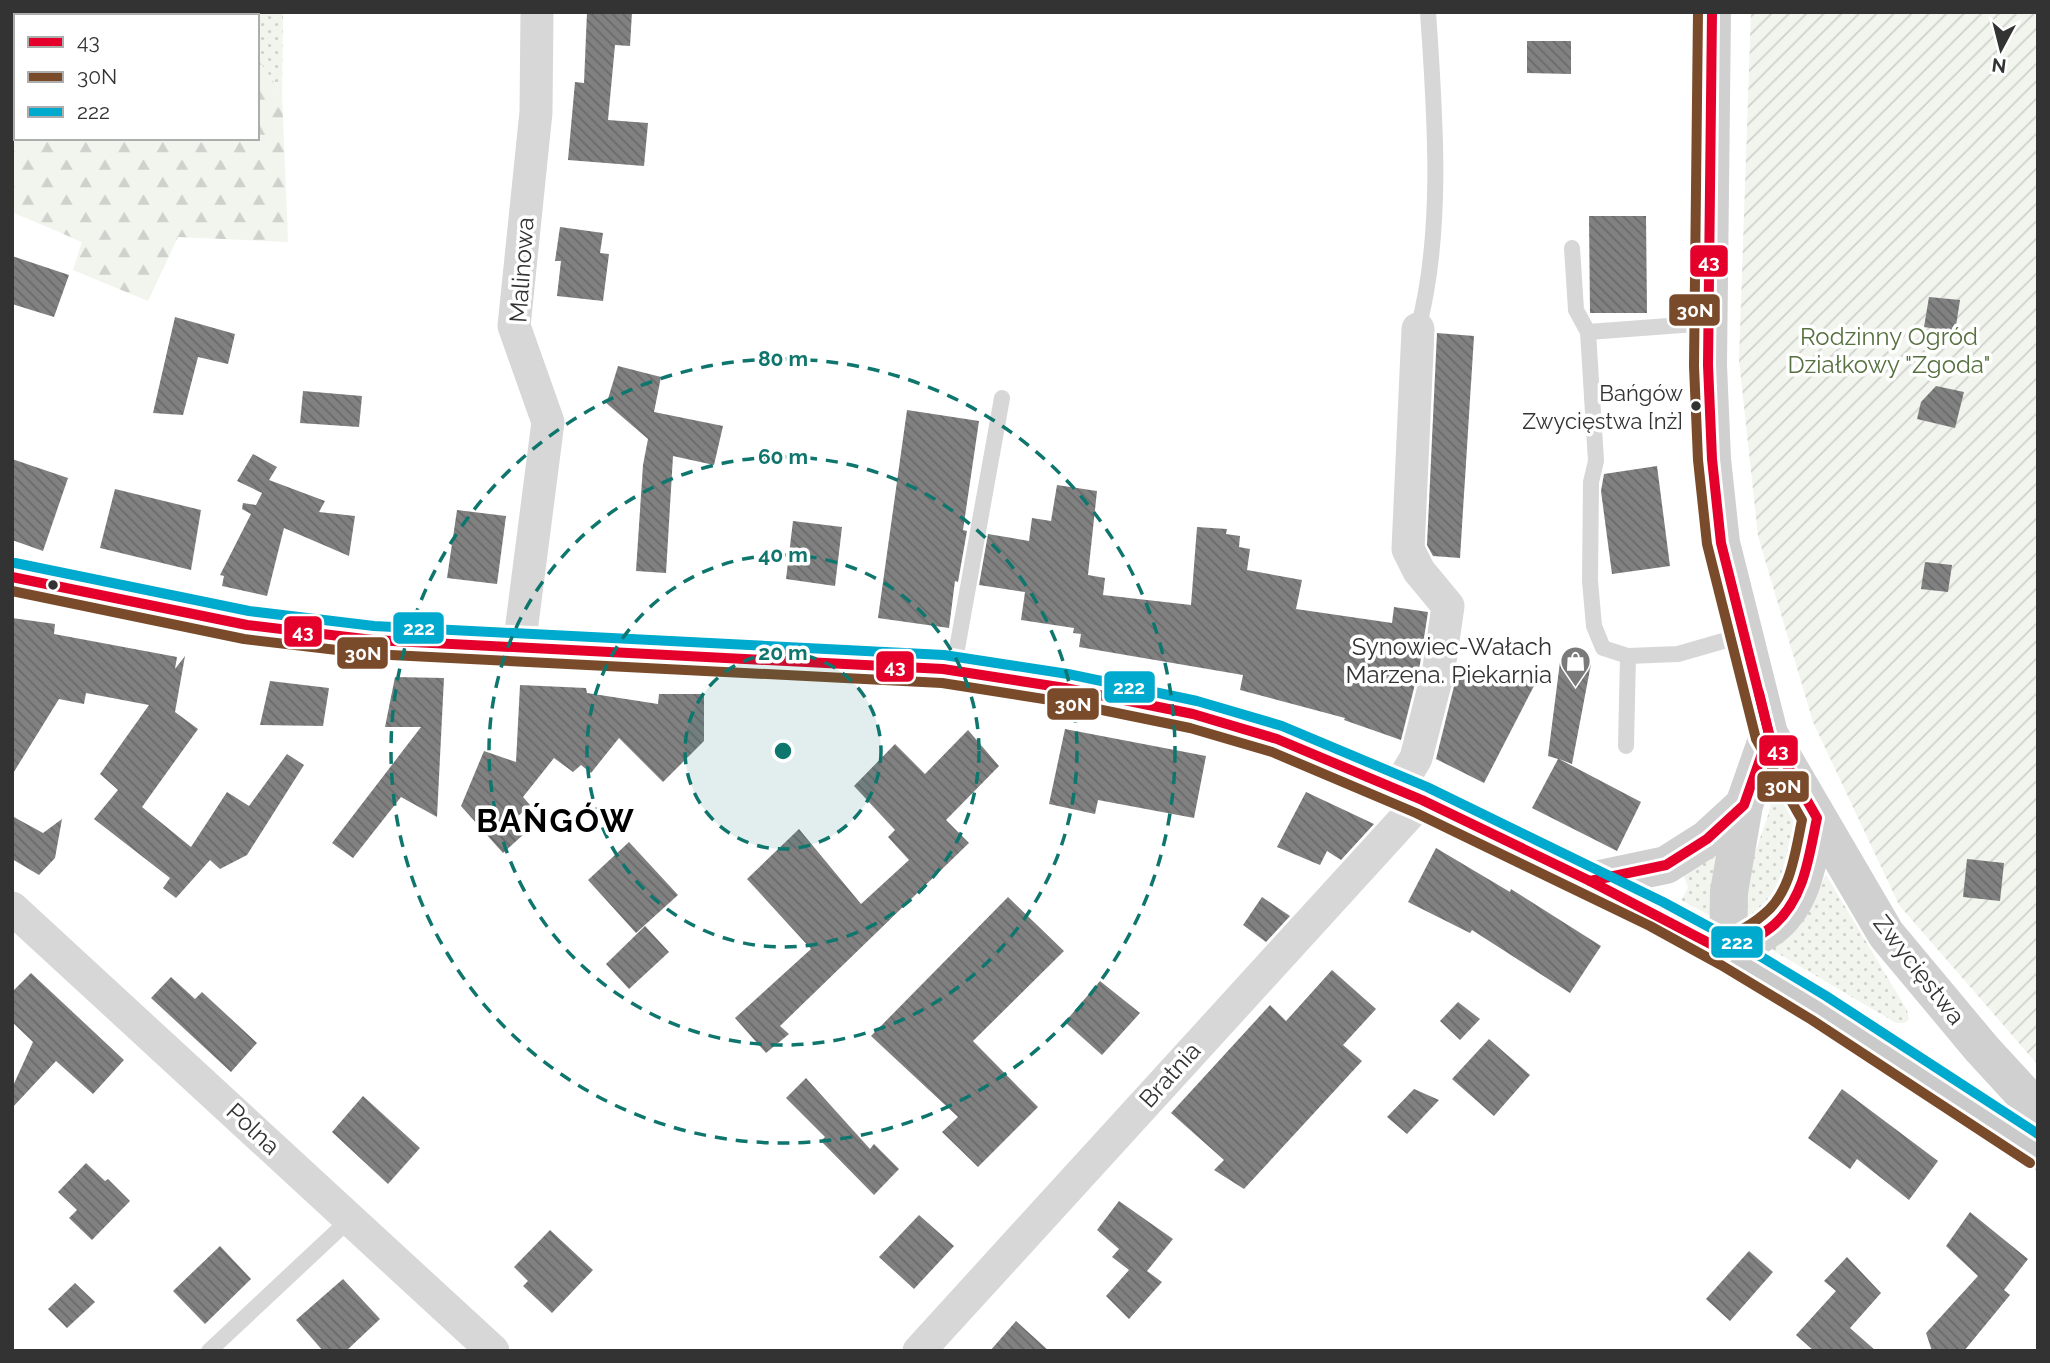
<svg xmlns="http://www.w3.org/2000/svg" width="2050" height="1363" font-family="Raleway,sans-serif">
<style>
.grass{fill:url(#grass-dots)}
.forest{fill:url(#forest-firs)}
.garden{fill:url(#garden-furrows)}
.building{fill:url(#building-back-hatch)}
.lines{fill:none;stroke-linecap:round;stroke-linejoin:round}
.service{stroke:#d7d7d7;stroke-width:16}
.minor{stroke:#d7d7d7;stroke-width:33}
.secondary{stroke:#d0d0d0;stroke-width:38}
.primary{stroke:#cacaca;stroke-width:38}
.bus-1-casing{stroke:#fff;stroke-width:16}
.bus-2-casing{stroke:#fff;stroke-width:16}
.bus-3-casing{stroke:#fff;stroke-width:16}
.bus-1{stroke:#e4002b;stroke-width:10}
.bus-2{stroke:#7a4b2a;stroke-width:10}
.bus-3{stroke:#00a9ce;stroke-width:10}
.ring{fill:none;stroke:#0f766e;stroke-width:3.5;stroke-dasharray:12 9}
.bus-dot{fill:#333;stroke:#fff;stroke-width:2.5}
.labels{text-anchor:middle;stroke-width:7;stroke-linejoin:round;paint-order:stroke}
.bus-label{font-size:22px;fill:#333;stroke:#fff;text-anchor:end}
.street-label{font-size:24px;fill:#333;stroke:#fff}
.park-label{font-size:24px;fill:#56703f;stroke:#fff}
.poi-label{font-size:24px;fill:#333;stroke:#fff;text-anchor:end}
.district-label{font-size:32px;font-weight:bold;letter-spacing:2px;fill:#000;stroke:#fff}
.centre{fill:#0f766e;stroke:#fff;stroke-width:3.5}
.ring-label{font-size:21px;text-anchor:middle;font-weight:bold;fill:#0f766e;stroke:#fff;stroke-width:7;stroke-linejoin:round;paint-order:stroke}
.line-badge{stroke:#fff;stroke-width:2.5}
.badge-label{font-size:19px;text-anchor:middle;font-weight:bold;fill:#fff}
</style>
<defs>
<pattern id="grass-dots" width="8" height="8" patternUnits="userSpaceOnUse" patternTransform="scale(1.75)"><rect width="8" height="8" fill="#f1f5ed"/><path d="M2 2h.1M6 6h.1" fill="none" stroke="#cfd2cc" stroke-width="1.8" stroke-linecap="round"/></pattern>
<pattern id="forest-firs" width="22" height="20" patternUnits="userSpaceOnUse" patternTransform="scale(1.75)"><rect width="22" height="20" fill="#f1f5ed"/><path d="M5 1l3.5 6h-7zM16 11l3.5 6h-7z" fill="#cfd2cc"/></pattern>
<pattern id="garden-furrows" width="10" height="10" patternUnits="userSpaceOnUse" patternTransform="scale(1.75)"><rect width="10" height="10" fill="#f1f5ed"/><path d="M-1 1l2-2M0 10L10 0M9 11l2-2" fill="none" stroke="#cfd2cc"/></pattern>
<pattern id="building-back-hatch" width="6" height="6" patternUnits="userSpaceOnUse" patternTransform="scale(1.75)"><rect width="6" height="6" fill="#818181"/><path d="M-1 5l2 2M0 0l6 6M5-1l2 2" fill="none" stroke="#6a6a6a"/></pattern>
</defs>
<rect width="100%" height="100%" fill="#fff"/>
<g class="grass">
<polygon points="225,12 283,12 282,93 257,58 257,16 227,16"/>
<polygon points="1780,786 1789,799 1799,826 1782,894 1757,915 1745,920 1745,883 1769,812 1773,791"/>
<polygon points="1723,845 1714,914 1709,915 1681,900 1688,888 1683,873"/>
<polygon points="1826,875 1907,1010 1909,1019 1905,1023 1896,1023 1764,945 1807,909"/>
</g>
<polygon class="forest" points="12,12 225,12 227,16 16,16 16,138 257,138 257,58 282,93 288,242 178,237 148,301 73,270 82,242 12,212"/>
<polygon class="garden" points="1751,12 2038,12 2038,1065 1899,905 1813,722 1758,536 1739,360"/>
<g class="building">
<polygon points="587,12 632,12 630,46 615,45 608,120 648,123 644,166 568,160 575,82 584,83"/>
<polygon points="1527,41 1571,41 1571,74 1527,73"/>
<polygon points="1589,216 1646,216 1647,313 1590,313"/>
<polygon points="560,227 603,233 600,253 609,254 603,301 557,296 561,261 555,261"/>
<polygon points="12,256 69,275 54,317 12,304"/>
<polygon points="1929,297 1960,300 1955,332 1924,327"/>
<polygon points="175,317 235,334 228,364 198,357 183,415 153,413"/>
<polygon points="1437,333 1474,336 1460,558 1433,556 1427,545"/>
<polygon points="618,366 661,377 654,412 723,426 714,465 673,456 666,573 636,571 643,465 648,439 605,402 607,402"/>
<polygon points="1936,386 1964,392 1955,428 1917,419 1921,402"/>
<polygon points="303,391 362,396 359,427 300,423"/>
<polygon points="907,410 979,421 963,530 967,531 958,582 955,581 949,628 878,618"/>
<polygon points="253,454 277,467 269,480 325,501 319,512 355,516 349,556 284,528 267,596 222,586 224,576 220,575 251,514 242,509 243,503 256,505 264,489 262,493 237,481"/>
<polygon points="12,459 68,478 43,551 12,540"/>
<polygon points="1657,466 1670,566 1612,574 1601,491 1604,474"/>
<polygon points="1057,485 1097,491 1088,575 1105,578 1103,595 1191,605 1197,527 1227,529 1226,534 1240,536 1239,547 1250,549 1247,570 1302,580 1296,609 1392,623 1394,607 1428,612 1420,664 1401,740 1344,720 1345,718 1240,690 1243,675 1079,647 1081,634 1073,633 1074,628 1021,620 1025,592 979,585 988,534 1029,541 1032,518 1051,521"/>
<polygon points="115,489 201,510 191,570 100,548"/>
<polygon points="457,510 506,516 497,584 447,578"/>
<polygon points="793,521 842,527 835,586 786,579"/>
<polygon points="1925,562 1952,565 1948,592 1921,589"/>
<polygon points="12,618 55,624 54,634 177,657 175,669 185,656 175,712 198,729 142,807 191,847 227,792 249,806 287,754 304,765 247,855 220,869 210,860 176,898 163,888 170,878 94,819 118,790 100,774 149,705 86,693 84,704 59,699 12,775"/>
<polygon points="1563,659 1591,664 1572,764 1559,759 1641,802 1617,851 1532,808 1558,759 1548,756 1560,662 1563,663"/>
<polygon points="1459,666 1536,682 1484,783 1436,759"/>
<polygon points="395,677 444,678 437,817 401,797 353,858 332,843 421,727 385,727"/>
<polygon points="270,681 329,688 323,726 260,725"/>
<polygon points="520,685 586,688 587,693 658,704 659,694 704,694 704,741 663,782 619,738 591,773 581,765 573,772 554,758 523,797 530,805 514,820 525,833 503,853 461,806 484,751 516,762"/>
<polygon points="1065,729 1206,756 1194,818 1098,800 1095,814 1049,804"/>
<polygon points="968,730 999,766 946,820 969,843 780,1026 789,1034 766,1053 735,1018 811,949 747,879 799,829 861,904 909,860 888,837 895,830 854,786 895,744 925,774"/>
<polygon points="1306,792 1374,824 1341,860 1327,851 1320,865 1277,847"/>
<polygon points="12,816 43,833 62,819 55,858 39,875 12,859"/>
<polygon points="629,842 678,895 636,933 588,880"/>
<polygon points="1436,848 1510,892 1511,889 1601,946 1570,993 1472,930 1470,933 1408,902"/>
<polygon points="1967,859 2004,863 2000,901 1963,897"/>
<polygon points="1008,897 1064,951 973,1041 1038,1107 978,1167 942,1132 958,1117 871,1036"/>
<polygon points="1262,897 1290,916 1266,942 1243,925"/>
<polygon points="645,926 669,952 629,989 606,964"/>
<polygon points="1332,970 1376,1009 1343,1045 1362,1061 1244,1189 1214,1170 1224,1160 1171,1113 1270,1005 1286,1021"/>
<polygon points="31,973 124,1060 93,1094 56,1061 12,1108 12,1088 33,1042 12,1022 12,992"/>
<polygon points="171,977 195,999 202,992 257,1043 231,1072 151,998"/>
<polygon points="1100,981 1140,1013 1102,1055 1065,1022"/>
<polygon points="1458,1002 1480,1019 1460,1040 1440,1021"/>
<polygon points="1489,1039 1530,1075 1494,1116 1452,1079"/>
<polygon points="806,1078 870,1149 874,1144 899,1169 874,1195 821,1141 825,1137 786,1098"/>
<polygon points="1414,1089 1439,1100 1407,1134 1387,1117"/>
<polygon points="1842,1089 1938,1161 1909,1200 1857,1159 1850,1169 1808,1138"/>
<polygon points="363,1096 420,1148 388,1184 332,1132"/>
<polygon points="86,1163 105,1181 108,1179 130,1201 92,1240 69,1218 77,1210 58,1192"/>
<polygon points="1119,1201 1173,1239 1147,1271 1162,1282 1129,1319 1106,1296 1129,1270 1112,1257 1119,1249 1097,1230"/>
<polygon points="1970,1212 2028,1259 2004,1290 2010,1295 1964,1351 1932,1351 1926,1333 1978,1276 1946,1246"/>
<polygon points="919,1215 954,1246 914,1289 879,1257"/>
<polygon points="550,1230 593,1270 552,1313 523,1286 528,1281 514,1267"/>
<polygon points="220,1246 251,1279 205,1324 173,1291"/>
<polygon points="1749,1251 1773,1272 1730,1321 1706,1299"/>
<polygon points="1847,1257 1881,1293 1850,1328 1876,1351 1814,1351 1796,1335 1836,1291 1824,1281"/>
<polygon points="343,1279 380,1319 346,1351 323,1351 296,1320"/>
<polygon points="75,1283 95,1302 67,1328 48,1309"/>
<polygon points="1016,1321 1049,1351 990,1351"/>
</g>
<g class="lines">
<g class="service">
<polyline points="1572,248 1576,310 1588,332"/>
<path d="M 1418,329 C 1444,231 1435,114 1428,12"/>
<polyline points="1628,656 1603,648 1594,626 1590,581 1591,482 1596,461 1588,332 1709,323"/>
<polyline points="953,671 1002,398"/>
<polyline points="1626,746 1628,656 1678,654 1744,635"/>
<polyline points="209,1351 350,1219"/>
</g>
<g class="minor">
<polyline points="519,647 548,422 514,326 536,112 537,12"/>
<polyline points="1397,790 1416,758 1439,668 1448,606 1419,571 1408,549 1418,329"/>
<polyline points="12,908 493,1351"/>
<polyline points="919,1351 1422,800"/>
</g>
<g class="secondary">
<polyline points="1712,12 1708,365 1712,459 1721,543 1769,734 1886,934 1982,1049 2038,1110"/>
<polyline points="1590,881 1666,865 1707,839 1744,805"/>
<polyline points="1728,953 1729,892 1744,805 1769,734"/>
<path d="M 1728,953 C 1743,944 1762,935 1775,924 C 1805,898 1809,854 1817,818"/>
</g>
<polyline class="primary" points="12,577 247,625 373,640 943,669 1065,688 1193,714 1277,739 1422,800 1656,914 1728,953 1819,1008 2038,1151"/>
<defs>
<g id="bus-1">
<path d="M 1712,12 L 1708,365 L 1712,459 L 1721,543 L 1769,734 L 1817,818 C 1809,855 1805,897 1775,924 C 1762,936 1744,944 1728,953"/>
<polyline points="12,577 247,625 373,640 943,669 1065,688 1193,714 1277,739 1422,800 1590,881 1728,953"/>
<polyline points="1590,881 1666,865 1707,839 1744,805 1769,734 1759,693"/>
</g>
<g id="bus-2">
<path d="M 1698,12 L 1694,366 L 1698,460 L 1707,544 L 1756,739 L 1802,820 C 1795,853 1791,893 1763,915 C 1751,926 1735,933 1721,941"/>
<polyline points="12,591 244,639 371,654 942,683 1063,702 1190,728 1272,752 1416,813 1650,926 1721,965 1812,1020 2030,1163"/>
</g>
<polyline id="bus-3" points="15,563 249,611 374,626 944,655 1068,674 1197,701 1282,726 1427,787 1663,902 1735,941 1826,996 2038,1134"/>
</defs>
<use href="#bus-1" class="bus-1-casing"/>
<use href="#bus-2" class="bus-2-casing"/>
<use href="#bus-3" class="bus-3-casing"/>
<use href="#bus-1" class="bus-1"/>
<use href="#bus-2" class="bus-2"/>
<use href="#bus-3" class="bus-3"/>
</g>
<circle cx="783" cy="751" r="98" fill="#0f766e" fill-opacity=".12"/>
<g class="ring">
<circle cx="783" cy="751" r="98"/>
<circle cx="783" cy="751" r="196"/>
<circle cx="783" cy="751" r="294"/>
<circle cx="783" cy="751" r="392"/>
</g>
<defs>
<symbol id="shop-pin" viewBox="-11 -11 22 30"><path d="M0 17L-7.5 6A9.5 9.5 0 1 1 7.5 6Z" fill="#7a7a7a" stroke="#fff"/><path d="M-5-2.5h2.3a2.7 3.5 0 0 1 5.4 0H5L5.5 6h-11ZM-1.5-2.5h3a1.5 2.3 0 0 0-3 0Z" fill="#fff"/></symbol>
</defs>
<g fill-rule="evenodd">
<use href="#shop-pin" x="1558" y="644" width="35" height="47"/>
</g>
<g class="bus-dot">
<circle cx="1696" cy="406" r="6"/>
<circle cx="53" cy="585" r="6"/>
</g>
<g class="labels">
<g class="bus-label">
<text x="1683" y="401">Bańgów<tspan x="1683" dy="28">Zwycięstwa [nż]</tspan></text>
</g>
<g class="street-label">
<text transform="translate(522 270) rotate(-86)" y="8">Malinowa</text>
<text transform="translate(1919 970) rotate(52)" y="8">Zwycięstwa</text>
<text transform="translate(1170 1075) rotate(-48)" y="8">Bratnia</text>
<text transform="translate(253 1129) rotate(43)" y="8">Polna</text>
</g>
<g class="park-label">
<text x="1889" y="345">Rodzinny Ogród<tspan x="1889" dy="28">Działkowy "Zgoda"</tspan></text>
</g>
<g class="poi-label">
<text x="1552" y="655">Synowiec-Wałach<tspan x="1552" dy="28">Marzena. Piekarnia</tspan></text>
</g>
<g class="district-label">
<text x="556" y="832">BAŃGÓW</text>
</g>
</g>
<circle cx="783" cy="751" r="10" class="centre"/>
<g class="ring-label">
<text x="783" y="366">80 m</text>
<text x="783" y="464">60 m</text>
<text x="783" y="562">40 m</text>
<text x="783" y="660">20 m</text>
</g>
<g class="line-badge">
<rect x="1689" y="244" width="40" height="34" rx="7" fill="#e4002b"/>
<rect x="1668" y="293" width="53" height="34" rx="7" fill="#7a4b2a"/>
<rect x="392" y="611" width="53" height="34" rx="7" fill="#00a9ce"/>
<rect x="283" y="615" width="40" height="33" rx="7" fill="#e4002b"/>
<rect x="336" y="636" width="53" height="34" rx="7" fill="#7a4b2a"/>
<rect x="875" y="650" width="40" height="33" rx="7" fill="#e4002b"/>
<rect x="1103" y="670" width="53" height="34" rx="7" fill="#00a9ce"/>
<rect x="1046" y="687" width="54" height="34" rx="7" fill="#7a4b2a"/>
<rect x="1758" y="734" width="41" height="33" rx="7" fill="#e4002b"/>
<rect x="1756" y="770" width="54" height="33" rx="7" fill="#7a4b2a"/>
<rect x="1710" y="925" width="54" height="34" rx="7" fill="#00a9ce"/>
</g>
<g class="badge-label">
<text x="1709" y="268">43</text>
<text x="1695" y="317">30N</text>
<text x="419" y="635">222</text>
<text x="303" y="638">43</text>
<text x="363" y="660">30N</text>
<text x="895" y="673">43</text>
<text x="1129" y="694">222</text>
<text x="1073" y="711">30N</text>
<text x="1778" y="757">43</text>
<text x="1783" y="793">30N</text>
<text x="1737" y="949">222</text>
</g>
<rect width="2050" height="1363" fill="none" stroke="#333333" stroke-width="28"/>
<rect x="14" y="14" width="245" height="126" fill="#ffffff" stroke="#adadad" stroke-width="2"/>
<rect x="28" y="37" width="35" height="10" fill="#e4002b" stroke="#adadad" stroke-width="2"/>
<text x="77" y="49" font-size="21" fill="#333333">43</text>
<rect x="28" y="72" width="35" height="10" fill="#7a4b2a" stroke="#adadad" stroke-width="2"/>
<text x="77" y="84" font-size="21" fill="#333333">30N</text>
<rect x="28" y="107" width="35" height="10" fill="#00a9ce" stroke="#adadad" stroke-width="2"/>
<text x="77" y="119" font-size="21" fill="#333333">222</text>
<g transform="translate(2001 49) rotate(187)" stroke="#ffffff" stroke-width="5" paint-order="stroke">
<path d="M0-5L12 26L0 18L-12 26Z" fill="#333333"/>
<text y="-10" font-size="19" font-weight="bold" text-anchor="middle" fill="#333333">N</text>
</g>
</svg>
